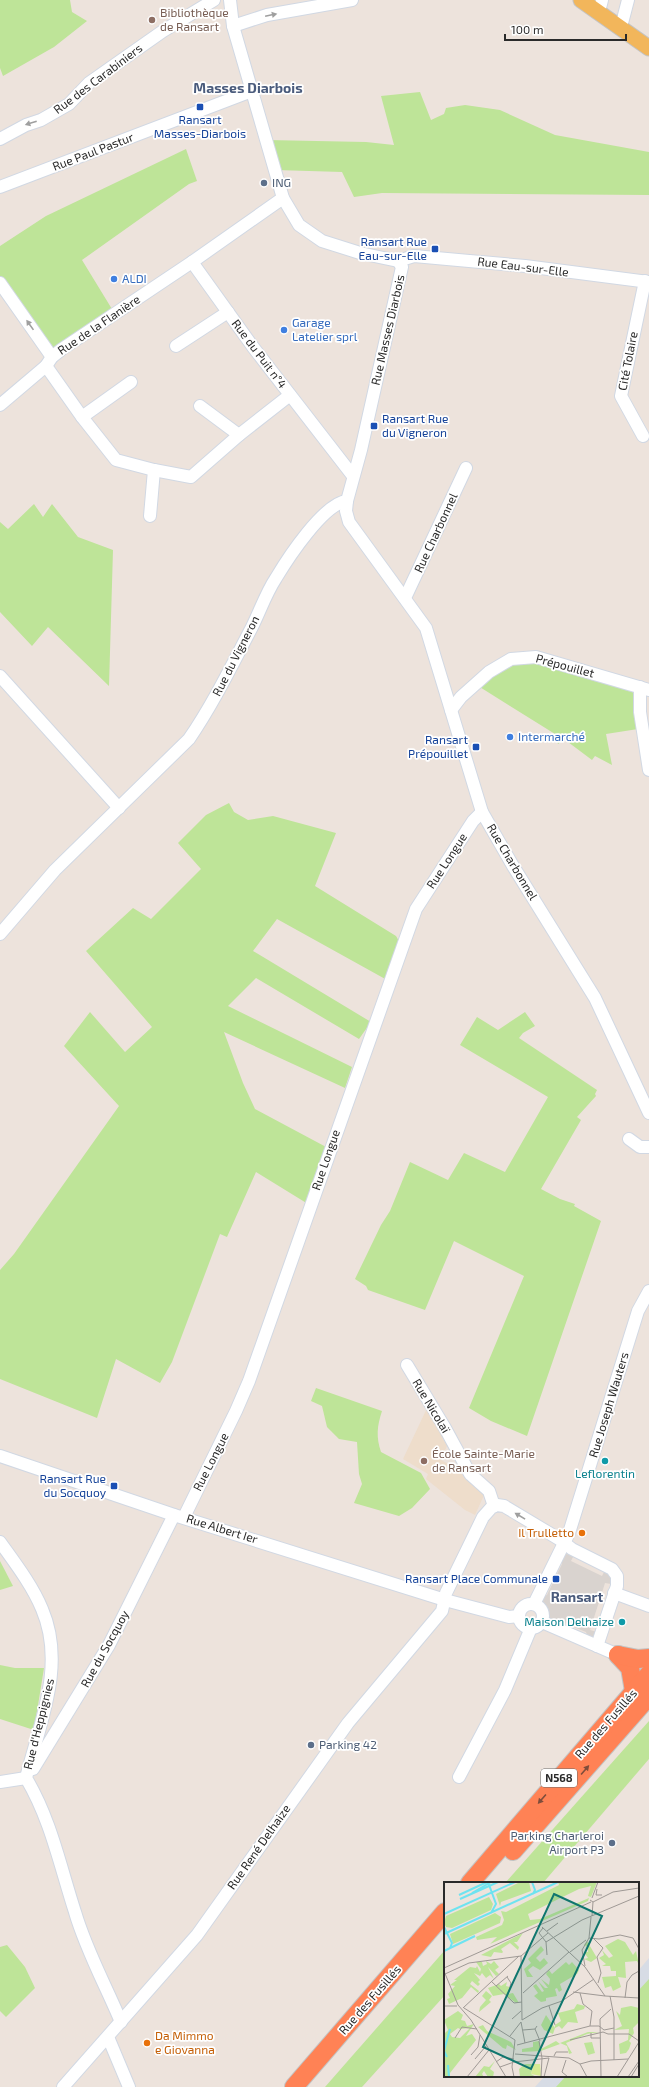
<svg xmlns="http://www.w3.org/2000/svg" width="649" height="2087" font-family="'Exo 2',sans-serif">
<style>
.education{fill:#eeddcb}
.airport{fill:#d7dce5}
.green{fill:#bee498}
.plaza{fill:#d9d3cf}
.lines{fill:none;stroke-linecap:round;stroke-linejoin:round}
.minor-casing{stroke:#d1d8e3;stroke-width:14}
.major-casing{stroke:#c3c3c3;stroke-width:17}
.highway-casing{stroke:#c3c3c3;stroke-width:20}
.minor{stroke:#fff;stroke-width:12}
.major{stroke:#f2b65b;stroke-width:15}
.highway{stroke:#ff8255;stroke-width:18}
.oneway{fill:#9f9f9f}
.oneway2{fill:#7f4d3b}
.education-dot{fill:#8d6e63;stroke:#fff;stroke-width:1.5}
.transit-dot{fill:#1a4fb4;stroke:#fff;stroke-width:1.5}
.service-dot{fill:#5c6f8a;stroke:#fff;stroke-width:1.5}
.shop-dot{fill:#3f7fe0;stroke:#fff;stroke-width:1.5}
.culture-dot{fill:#0f9aa8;stroke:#fff;stroke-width:1.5}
.food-dot{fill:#e8710a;stroke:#fff;stroke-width:1.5}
.labels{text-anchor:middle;stroke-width:3.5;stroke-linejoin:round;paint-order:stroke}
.shield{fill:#fff;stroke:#6a6a6a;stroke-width:1}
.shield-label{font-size:11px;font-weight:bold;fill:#2a2a2a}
.education-label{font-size:12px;fill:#785e54;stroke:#fff;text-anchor:start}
.street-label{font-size:12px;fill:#2a2a2a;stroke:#fff}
.transit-label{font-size:12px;fill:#164399;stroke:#fff;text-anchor:end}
.service-label{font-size:12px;fill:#4e5e75;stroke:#fff;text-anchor:start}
.shop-label{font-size:12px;fill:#366cbe;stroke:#fff;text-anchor:start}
.culture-label{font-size:12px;fill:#0d838f;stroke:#fff}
.food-label{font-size:12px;fill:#c56008;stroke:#fff;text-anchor:end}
.quarter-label{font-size:14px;font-weight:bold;fill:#4a5b7c;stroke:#fff}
.inset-river{fill:none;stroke:#6ee3f0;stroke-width:2}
.inset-road{fill:none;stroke:#9f9995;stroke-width:1}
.view{fill:#0f766e;fill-opacity:0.15;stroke:#0f766e;stroke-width:2}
.inset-edge{fill:none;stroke:#2a2a2a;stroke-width:2}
</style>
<rect width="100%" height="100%" fill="#ede3dc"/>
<polygon class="education" points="428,1406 449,1441 441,1460 467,1474 477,1488 485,1493 475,1515 465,1510 426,1479 428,1474 403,1459"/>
<polygon class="airport" points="649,1958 649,2087 535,2087 545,2076 638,2076 638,1971"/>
<g class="green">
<polygon points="0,0 70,0 72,12 87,21 54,47 3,76 0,68"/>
<polygon points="420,92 431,120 444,114 446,108 465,105 500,110 555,135 649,152 649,195 382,193 354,197 342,172 276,170 267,140 366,142 394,145 381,96"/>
<polygon points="186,149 197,181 189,184 82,260 115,314 51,355 0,283 0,246 46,216"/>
<polygon points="34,504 43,517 52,504 78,537 113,550 109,686 48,627 32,646 0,612 0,522 8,529"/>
<polygon points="511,659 547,663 633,687 638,729 606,734 612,765 595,756 592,760 564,739 558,744 555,734 475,684"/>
<polygon points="229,803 234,812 248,820 273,816 336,833 315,886 396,936 400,943 387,980 277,919 253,951 371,1022 359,1039 256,978 228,1006 352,1067 345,1088 224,1032 243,1083 255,1109 328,1148 308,1204 256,1172 227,1237 220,1234 172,1362 160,1383 116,1359 97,1418 0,1379 0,1270 14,1254 119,1106 64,1046 90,1012 125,1052 152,1027 86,951 133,908 151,919 201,869 178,843 206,815"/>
<polygon points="525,1012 535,1026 523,1033 519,1038 597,1090 595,1094 596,1096 577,1117 581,1120 541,1189 560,1199 575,1204 574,1206 601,1221 527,1436 491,1421 469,1408 524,1276 454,1241 425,1310 368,1290 366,1286 355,1279 381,1225 390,1211 410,1162 448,1180 464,1153 505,1172 548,1097 460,1045 477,1017 498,1030"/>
<path d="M 316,1388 L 382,1411 C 377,1426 376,1437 381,1452 L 421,1473 L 430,1489 L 412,1508 L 399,1516 L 354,1503 L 362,1484 L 359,1474 L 357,1442 L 339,1439 L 327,1427 L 322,1406 L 311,1401 Z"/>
<polygon points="0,1561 13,1586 0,1590"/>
<polygon points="0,1665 15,1668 44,1668 34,1730 0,1719"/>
<polygon points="649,1721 649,1759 543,1883 505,1883"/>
<polygon points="7,1945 25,1967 35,1988 6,2017 0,2011 0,1947"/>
<polygon points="445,1950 445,1995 362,2087 325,2087"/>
<polygon points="649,1979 649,2087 556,2087 566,2076 638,2076 638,1991"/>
</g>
<polygon class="plaza" points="565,1554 574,1555 571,1561 602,1576 605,1570 612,1577 611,1584 605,1583 590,1630 597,1632 594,1638 588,1638 586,1632 557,1620 552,1623 548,1619 547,1609 541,1602 541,1597 547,1595 562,1564 560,1559"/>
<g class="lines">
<defs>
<g id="minor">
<polyline points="230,0 233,26 283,198 299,225 322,241 360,253 398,261 402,267 361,450 347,501 346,511 349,522 426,628 482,812 513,866 595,998 649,1113"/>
<polyline points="599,12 602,0"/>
<polyline points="233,26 267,15 352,0"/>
<polyline points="621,27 628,0"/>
<polyline points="0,139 26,125 41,120 69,104 89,83 163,31 214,0"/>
<polyline points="0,187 252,91"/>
<polyline points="398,261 414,256 525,266 649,282"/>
<polyline points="192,262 253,347 353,476"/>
<polyline points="0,283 52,357"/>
<polyline points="176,346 228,312"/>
<polyline points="46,366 82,417 116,460 154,470 150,516"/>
<polyline points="0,405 46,366 52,357 62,349 192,262 283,198"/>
<polyline points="200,406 239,435"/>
<polyline points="82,417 131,382"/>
<polyline points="643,436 621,396 645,281"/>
<polyline points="154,470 191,477 239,435 290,395"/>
<polyline points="405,598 466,468"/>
<polyline points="0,676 119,808"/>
<polyline points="640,687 640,712 649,770"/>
<polyline points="451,710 461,697 489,672 511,659 536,657 649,690"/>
<path d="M 0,934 L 55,870 L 189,739 C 213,704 232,665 252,627 C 260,611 266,593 276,578 C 288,558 324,503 347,501"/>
<polyline points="629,1139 640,1147 649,1147"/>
<polyline points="407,1365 445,1428 470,1474 489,1491 494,1506"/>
<polyline points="0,1456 174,1515 445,1600 509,1617 519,1616"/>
<polyline points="184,1517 236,1411 249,1381 416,909 473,821 482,812"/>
<path d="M 0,1542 C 15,1563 32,1585 42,1609 C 66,1665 40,1722 26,1778 C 51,1820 60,1866 75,1912 C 86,1950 106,1986 121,2022"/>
<polyline points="614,1593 649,1606"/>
<polyline points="534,1604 569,1533 638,1311 649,1291"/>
<circle cx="531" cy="1616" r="12"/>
<polyline points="542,1622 618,1655"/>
<polyline points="33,1769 109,1645 174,1515"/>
<polyline points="459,1777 505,1690 531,1628"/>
<polyline points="0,1782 26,1778"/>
<polyline points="108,2037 129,2087"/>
<polyline points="63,2087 197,1935 348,1723 442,1611 446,1593 483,1517 491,1508 497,1505 504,1506 559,1539 572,1549 612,1569 617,1576 617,1586 597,1646"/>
</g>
<polyline id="major" points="581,0 649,48"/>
<g id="highway">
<polyline points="618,1655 630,1668 634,1691"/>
<polyline points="618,1655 638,1659 649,1658"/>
<polyline points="513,1851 649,1696"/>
<polyline points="470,1883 649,1674"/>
<polyline points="294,2087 445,1912"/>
</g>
</defs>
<use href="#minor" class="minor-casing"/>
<use href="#major" class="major-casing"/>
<use href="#highway" class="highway-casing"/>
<use href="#minor" class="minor"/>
<use href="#major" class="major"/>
<use href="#highway" class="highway"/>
</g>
<defs><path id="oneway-solid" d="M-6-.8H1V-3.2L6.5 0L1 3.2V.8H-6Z"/></defs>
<g class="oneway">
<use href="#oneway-solid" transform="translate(271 15) rotate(-12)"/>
<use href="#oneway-solid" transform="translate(31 123) rotate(162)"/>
<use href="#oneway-solid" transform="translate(30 325) rotate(-125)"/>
<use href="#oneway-solid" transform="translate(520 1516) rotate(-149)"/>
</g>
<g class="oneway2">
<use href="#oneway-solid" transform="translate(585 1770) rotate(-49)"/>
<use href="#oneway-solid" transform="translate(542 1799) rotate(131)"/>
</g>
<g class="education-dot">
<circle cx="152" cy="20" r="4"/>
<circle cx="424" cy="1461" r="4"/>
</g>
<g class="transit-dot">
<rect x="196" y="103" width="8" height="8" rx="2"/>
<rect x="431" y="245" width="8" height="8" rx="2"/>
<rect x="370" y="422" width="8" height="8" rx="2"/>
<rect x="472" y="743" width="8" height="8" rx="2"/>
<rect x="110" y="1482" width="8" height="8" rx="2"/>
<rect x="552" y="1575" width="8" height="8" rx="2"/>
</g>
<g class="service-dot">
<circle cx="264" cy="183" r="4"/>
<circle cx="311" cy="1745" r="4"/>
<circle cx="612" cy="1843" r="4"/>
</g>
<g class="shop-dot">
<circle cx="114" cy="279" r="4"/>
<circle cx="284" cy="330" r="4"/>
<circle cx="510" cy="737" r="4"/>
</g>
<g class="culture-dot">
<circle cx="605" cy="1461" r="4"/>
<circle cx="622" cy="1622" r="4"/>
</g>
<g class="food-dot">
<circle cx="582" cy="1533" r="4"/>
<circle cx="147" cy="2043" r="4"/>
</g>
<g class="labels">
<rect class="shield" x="541" y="1769" width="36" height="18" rx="3"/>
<g class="shield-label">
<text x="559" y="1782">N568</text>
</g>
<g class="education-label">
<text x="160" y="17">Bibliothèque<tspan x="160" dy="14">de Ransart</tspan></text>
<text x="432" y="1458">École Sainte-Marie<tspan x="432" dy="14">de Ransart</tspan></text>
</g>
<g class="street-label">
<text transform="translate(98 79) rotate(-37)" y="4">Rue des Carabiniers</text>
<text transform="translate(93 152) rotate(-21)" y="4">Rue Paul Pastur</text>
<text transform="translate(523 267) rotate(7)" y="4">Rue Eau-sur-Elle</text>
<text transform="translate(99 325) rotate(-34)" y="4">Rue de la Flanière</text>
<text transform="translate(388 330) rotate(-77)" y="4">Rue Masses Diarbois</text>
<text transform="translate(259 354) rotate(53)" y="4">Rue du Puit n°4</text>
<text transform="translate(628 361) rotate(-79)" y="4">Cité Tolaire</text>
<text transform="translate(436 533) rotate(-65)" y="4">Rue Charbonnel</text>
<text transform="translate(236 656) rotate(-63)" y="4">Rue du Vigneron</text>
<text transform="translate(565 666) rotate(15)" y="4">Prépouillet</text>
<text transform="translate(447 861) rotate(-57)" y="4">Rue Longue</text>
<text transform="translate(512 862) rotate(59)" y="4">Rue Charbonnel</text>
<text transform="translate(326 1160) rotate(-71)" y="4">Rue Longue</text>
<text transform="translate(609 1405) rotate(-73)" y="4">Rue Joseph Wauters</text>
<text transform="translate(431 1406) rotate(59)" y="4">Rue Nicolaï</text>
<text transform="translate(211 1462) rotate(-63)" y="4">Rue Longue</text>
<text transform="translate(222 1529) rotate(17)" y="4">Rue Albert Ier</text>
<text transform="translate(105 1649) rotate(-61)" y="4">Rue du Socquoy</text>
<text transform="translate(39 1724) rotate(-76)" y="4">Rue d'Heppignies</text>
<text transform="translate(606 1724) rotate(-49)" y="4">Rue des Fusillés</text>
<text transform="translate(259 1847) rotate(-55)" y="4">Rue René Delhaize</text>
<text transform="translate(370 2000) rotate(-49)" y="4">Rue des Fusillés</text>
</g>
<g class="transit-label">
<text x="200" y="124" text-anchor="middle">Ransart<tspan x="200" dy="14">Masses-Diarbois</tspan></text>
<text x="427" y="246">Ransart Rue<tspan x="427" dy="14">Eau-sur-Elle</tspan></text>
<text x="382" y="423" text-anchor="start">Ransart Rue<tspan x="382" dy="14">du Vigneron</tspan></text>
<text x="468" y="744">Ransart<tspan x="468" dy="14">Prépouillet</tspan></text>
<text x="106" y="1483">Ransart Rue<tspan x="106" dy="14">du Socquoy</tspan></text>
<text x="548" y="1583">Ransart Place Communale</text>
</g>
<g class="service-label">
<text x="272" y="187">ING</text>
<text x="319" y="1749">Parking 42</text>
<text x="604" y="1840" text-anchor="end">Parking Charleroi<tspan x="604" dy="14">Airport P3</tspan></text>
</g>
<g class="shop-label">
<text x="122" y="283">ALDI</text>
<text x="292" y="327">Garage<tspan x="292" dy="14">Latelier sprl</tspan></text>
<text x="518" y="741">Intermarché</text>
</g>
<g class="culture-label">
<text x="605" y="1478">Leflorentin</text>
<text x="614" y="1626" text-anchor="end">Maison Delhaize</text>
</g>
<g class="food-label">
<text x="574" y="1537">Il Trulletto</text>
<text x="155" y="2040" text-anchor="start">Da Mimmo<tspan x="155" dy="14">e Giovanna</tspan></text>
</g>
<g class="quarter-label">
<text x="248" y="93">Masses Diarbois</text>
<text x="577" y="1602">Ransart</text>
</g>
</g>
<g transform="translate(444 1882)">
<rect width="195" height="195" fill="#ede3dc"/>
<path d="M 76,0 L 85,0 L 87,9 L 57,20 L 56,24 L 52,12 ZM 114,0 L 153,0 L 147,15 L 144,14 L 147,4 L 135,7 L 84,32 L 86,38 L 96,37 L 145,16 L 144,19 L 46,62 L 53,55 L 33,58 L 32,55 L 58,43 L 60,38 L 57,29 L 62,30 L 115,3 ZM 45,15 L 49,22 L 47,28 L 8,46 L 2,45 L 0,41 L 2,34 ZM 51,31 L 57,35 L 56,41 L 9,62 L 6,52 ZM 79,51 L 73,60 L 70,60 L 75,65 L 74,68 L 66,61 L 57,67 L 59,70 L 58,71 L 50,70 L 47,75 L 37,73 ZM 174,57 L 181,60 L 189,73 L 192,69 L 195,83 L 193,79 L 181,80 L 182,96 L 174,95 L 177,105 L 169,109 L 167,104 L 161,106 L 158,95 L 172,94 L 172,89 L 167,89 L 166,84 L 158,84 L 162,82 L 155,76 L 160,73 L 158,68 L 165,76 L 169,74 L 161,64 ZM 143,59 L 153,76 L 147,80 L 140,77 L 144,76 L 140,70 L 144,70 L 144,65 L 140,63 ZM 97,64 L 100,68 L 92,76 L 96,80 L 100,76 L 104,81 L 96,88 L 89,84 L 84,88 L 89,95 L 83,95 L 80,87 L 87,81 L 84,77 ZM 42,79 L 47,82 L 50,79 L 55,85 L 51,88 L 55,92 L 52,94 L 44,85 L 50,97 L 46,93 L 42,96 L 38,91 L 36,94 L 30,91 L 36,98 L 34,100 L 36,102 L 34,104 L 28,99 L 26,102 L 35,109 L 34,111 L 27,105 L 18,116 L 5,122 L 3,117 L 6,116 L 4,112 L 11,104 L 6,103 L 13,98 L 10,98 L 26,85 L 32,86 L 33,84 L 36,90 L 37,87 L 32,80 L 38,80 L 39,84 L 43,82 ZM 122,80 L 125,83 L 128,80 L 135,88 L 133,92 L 116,102 L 118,108 L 115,110 L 113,106 L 111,107 L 113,114 L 102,116 L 102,119 L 97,120 L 90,114 L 94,111 L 89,104 L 92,102 L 98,110 L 100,109 L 94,99 L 101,106 L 104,106 L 97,97 L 105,103 L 106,97 L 102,92 L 105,88 L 108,92 ZM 63,100 L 62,104 L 66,105 L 64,112 L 69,111 L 75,121 L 72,121 L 60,112 L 49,114 L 44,106 L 55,102 L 57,104 ZM 42,109 L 48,114 L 45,118 L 47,120 L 35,130 L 36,125 L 42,118 L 38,114 ZM 133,122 L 141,124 L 140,127 L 131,130 L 134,141 L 124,140 L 118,147 L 115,144 L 111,146 L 109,152 L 100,148 L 97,143 L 102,133 L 111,146 L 111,143 L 117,139 L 114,131 L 130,127 ZM 187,124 L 195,126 L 195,140 L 189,146 L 190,151 L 185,159 L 187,161 L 185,167 L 182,171 L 176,172 L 175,162 L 184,158 L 185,147 L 170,148 L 178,144 L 172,129 L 176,133 L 177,126 ZM 14,129 L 19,133 L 17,138 L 21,139 L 23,144 L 30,142 L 22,154 L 28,152 L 32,158 L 6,191 L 6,195 L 0,195 L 0,152 L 4,148 L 0,138 ZM 14,146 L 16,147 L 26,146 L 16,156 L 8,155 L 6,152 ZM 39,143 L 43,149 L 67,160 L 72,168 L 63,163 L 62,167 L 59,166 L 34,145 ZM 144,150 L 155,150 L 143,152 L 122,161 L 128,171 L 125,172 L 123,164 L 116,161 ZM 95,159 L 97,167 L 112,159 L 116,162 L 97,169 L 78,170 L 78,167 L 89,165 L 89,160 ZM 148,160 L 151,171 L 144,173 L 140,161 ZM 51,179 L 46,187 L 50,190 L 49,195 L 44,195 L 40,189 L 38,192 L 40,195 L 31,195 L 40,184 L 45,185 ZM 81,182 L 90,182 L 87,192 L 92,195 L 76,195 L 75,187 Z" fill="#bee498" fill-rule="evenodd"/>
<path d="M 90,182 L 96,182 L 97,194 L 87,192 Z" fill="#d5eb93"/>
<path class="inset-river" d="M 44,0 L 52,22 L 47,31M 88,0 L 91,8 L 89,12M 28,11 L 47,0M 15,13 L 43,0M 16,17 L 54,0M 0,32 L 71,0M 0,45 L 8,61 L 6,66M 0,52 L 114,0M 0,69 L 31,54M 3,175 L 0,169 L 6,147M 4,183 L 5,195"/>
<path class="inset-road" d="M 153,7 L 152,13 L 158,13M 148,16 L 154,0M 146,18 L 149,20 L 169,10 L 195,6M 148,34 L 149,20M 98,45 L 141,85 L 161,114 L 195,116M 99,46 L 95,51 L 102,60 L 138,38 L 195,14M 103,49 L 114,41M 145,56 L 155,57 L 176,53 L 189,56 L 195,67M 150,57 L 159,66 L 153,75 L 157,91 L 154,101M 102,60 L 103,73M 126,70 L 142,58M 77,74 L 78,138M 141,84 L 138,68 L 145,56 L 147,35M 0,86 L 147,20M 0,89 L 14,123M 1,92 L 25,81 L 77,74 L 104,51M 63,95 L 67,101 L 63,115M 47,99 L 70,121 L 78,120M 52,104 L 64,94M 129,110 L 161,114M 79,111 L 125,70M 136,111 L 139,122 L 148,129 L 146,144M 166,114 L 170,135 L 170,178M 181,116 L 183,100 L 188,93 L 195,89M 14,123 L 27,138 L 62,195M 0,124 L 13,124M 105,124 L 111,143M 19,126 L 75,74M 20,126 L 71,158 L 68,185 L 70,195M 68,137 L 77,129M 78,138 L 98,126 L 118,119 L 150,97M 77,140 L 81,161M 49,144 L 54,133M 93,144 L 91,147 L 96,159M 79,148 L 91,147M 147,151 L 147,156 L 156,156M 66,154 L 77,140M 11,156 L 18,145 L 33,147M 126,158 L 159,150 L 164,152 L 185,152 L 195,159M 95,159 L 98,176 L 97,195M 73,163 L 146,144 L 155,144 L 160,148 L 170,146M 71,172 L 125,176 L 136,182 L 143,195M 27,173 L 34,165 L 36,153M 110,174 L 112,170 L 124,170M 31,177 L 42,164M 122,178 L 118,190 L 124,195M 52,180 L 59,175 L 70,177M 136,182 L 147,179 L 184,177M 56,185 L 70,180 L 105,176M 23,195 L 45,168M 100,195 L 105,176M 157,195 L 156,137 L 167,127M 173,195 L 195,160M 184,195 L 195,179M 187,195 L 195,182"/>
<path class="view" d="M 110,12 L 158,34 L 87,187 L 39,165 Z"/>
<rect width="195" height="195" class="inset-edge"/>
</g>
<path d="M505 34v6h121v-6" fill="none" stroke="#2a2a2a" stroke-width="2"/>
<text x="511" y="34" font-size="12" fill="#2a2a2a" stroke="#ffffff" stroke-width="3" paint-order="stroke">100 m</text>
</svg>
